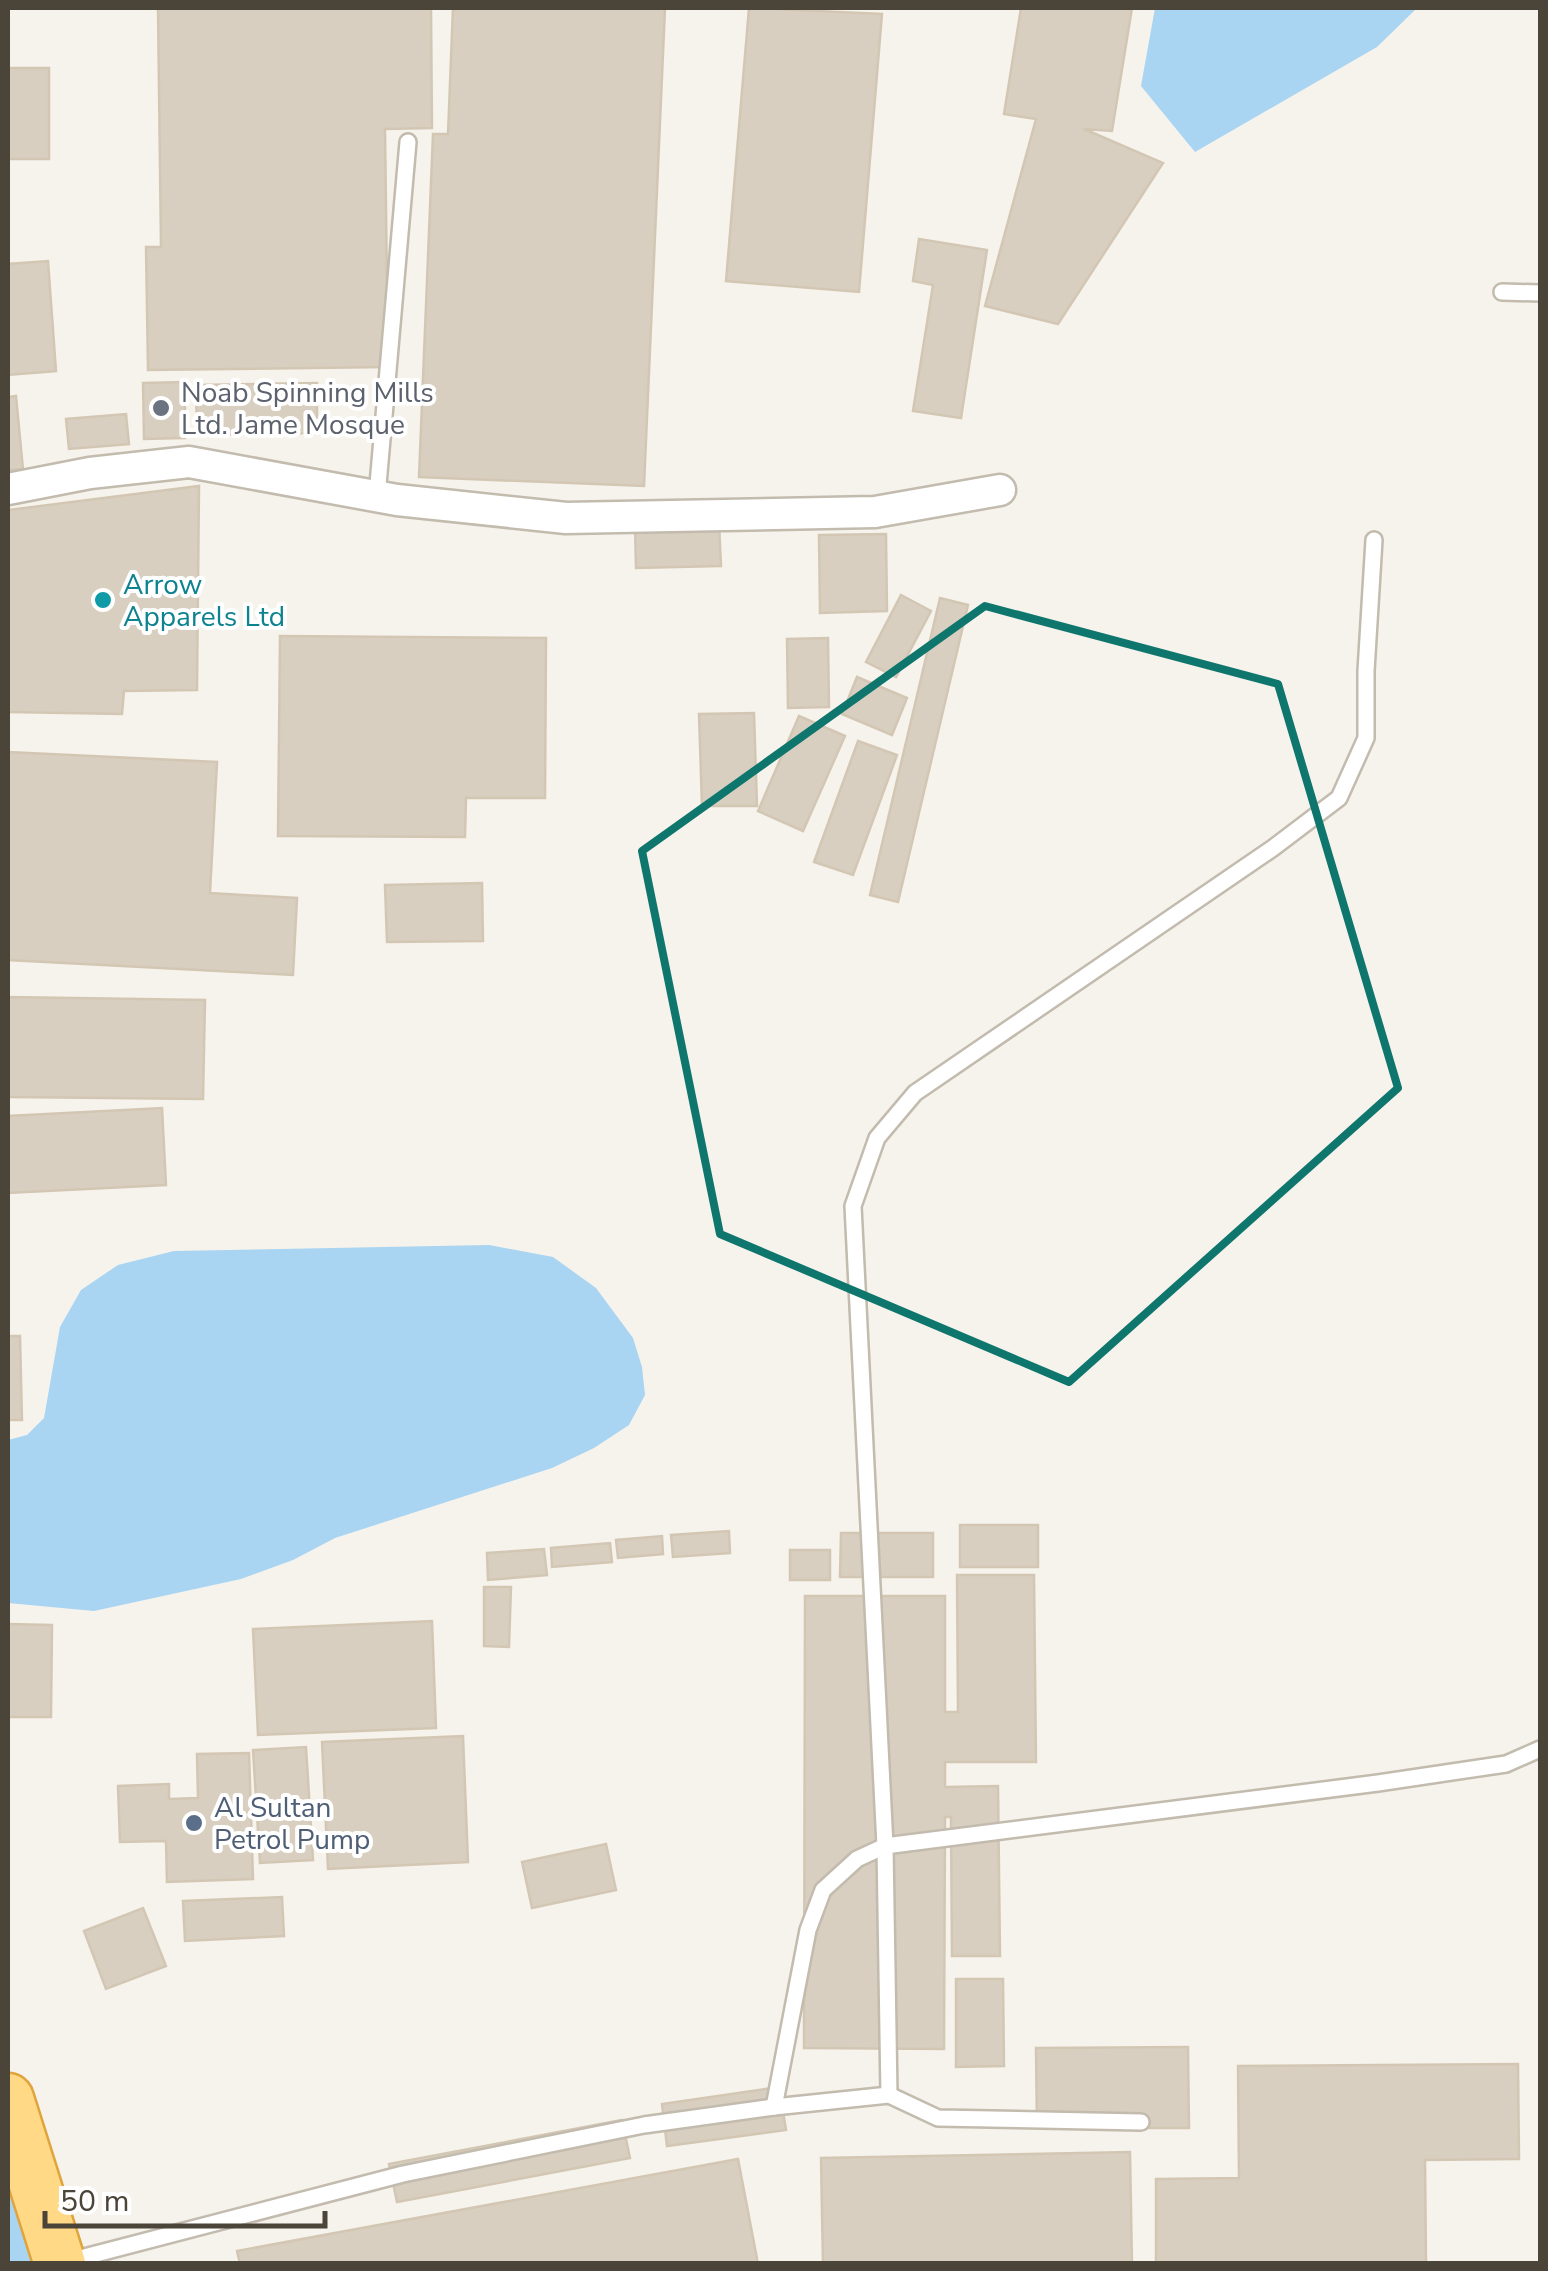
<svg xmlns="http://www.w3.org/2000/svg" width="1548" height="2271" font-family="'Nunito Sans',sans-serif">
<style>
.water{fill:#a9d4f2}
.building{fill:#d8cfc1;stroke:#d3c7b4;stroke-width:2.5}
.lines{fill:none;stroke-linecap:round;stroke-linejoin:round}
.service-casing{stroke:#c2bbae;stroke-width:20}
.minor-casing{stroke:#c2bbae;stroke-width:35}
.trunk-casing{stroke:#e0a43c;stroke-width:55}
.service{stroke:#fff;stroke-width:15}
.minor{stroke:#fff;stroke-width:30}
.trunk{stroke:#ffd985;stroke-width:50}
.marked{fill:none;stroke:#0f766e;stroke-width:8;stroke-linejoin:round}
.worship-dot{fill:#6b7280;stroke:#fff;stroke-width:4}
.culture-dot{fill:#0f9aa8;stroke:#fff;stroke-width:4}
.service-dot{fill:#5c6f8a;stroke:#fff;stroke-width:4}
.labels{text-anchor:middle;stroke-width:8;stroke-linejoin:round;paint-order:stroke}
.worship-label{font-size:28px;fill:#5b616d;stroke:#fff;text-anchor:start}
.culture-label{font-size:28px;fill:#0d838f;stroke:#fff;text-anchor:start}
.service-label{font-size:28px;fill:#4e5e75;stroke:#fff;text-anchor:start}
</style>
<rect width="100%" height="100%" fill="#f6f3ec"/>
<g class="water">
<polygon points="1155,8 1417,8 1377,47 1195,152 1141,86"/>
<polygon points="489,1245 553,1257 596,1288 633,1338 642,1367 645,1395 629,1425 594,1448 552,1468 335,1538 293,1560 241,1579 94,1611 8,1603 8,1440 27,1435 44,1418 60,1327 81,1290 118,1265 174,1251"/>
<polygon points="8,2181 33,2263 8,2263"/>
</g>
<g class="building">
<polygon points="158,8 431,8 432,128 385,129 388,367 148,370 146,247 161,247"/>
<polygon points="453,8 665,8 644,486 419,477 433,134 448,134"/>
<polygon points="749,8 882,14 859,292 726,281"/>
<polygon points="1021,8 1132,8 1112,131 1084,129 1163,163 1058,324 985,306 1036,119 1004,114"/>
<rect x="8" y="68" width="41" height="91"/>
<polygon points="919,239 987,250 961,418 913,411 933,285 913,281"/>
<polygon points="48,261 56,371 8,375 8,264"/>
<polygon points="185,382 185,438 144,439 143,383"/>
<polygon points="317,383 317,433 197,435 196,385"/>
<polygon points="16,396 23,469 8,470 8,397"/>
<polygon points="126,414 129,444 69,449 66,419"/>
<polygon points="199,486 197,690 124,691 122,714 8,712 8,510"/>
<polygon points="719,523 721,566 636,568 635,525"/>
<polygon points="886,534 887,611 820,613 819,535"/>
<polygon points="901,595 931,611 896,677 866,662"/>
<polygon points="940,598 968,605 898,902 870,895"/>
<polygon points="280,636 546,638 545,798 466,798 465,837 278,836"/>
<polygon points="828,638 829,707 788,708 787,639"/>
<polygon points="857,677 907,698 892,735 842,714"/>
<polygon points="754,713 757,806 702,806 699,714"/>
<polygon points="799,716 845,736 803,831 758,811"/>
<polygon points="858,741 897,755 853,875 814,862"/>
<polygon points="8,752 217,762 210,893 297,898 293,975 8,960"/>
<polygon points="482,883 483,941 387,942 385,885"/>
<polygon points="8,997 205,1000 203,1099 8,1097"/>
<polygon points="162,1108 166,1185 8,1193 8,1116"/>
<polygon points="8,1336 20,1336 22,1420 8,1420"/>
<rect x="960" y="1525" width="78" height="42"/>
<polygon points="729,1531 730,1553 673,1557 671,1535"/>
<polygon points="841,1533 933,1533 933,1577 840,1577"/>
<polygon points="662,1536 663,1554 618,1558 616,1540"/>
<polygon points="610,1543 612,1562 552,1567 551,1548"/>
<polygon points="544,1549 547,1575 488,1580 487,1553"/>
<rect x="790" y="1550" width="40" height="30"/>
<polygon points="957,1575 1034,1575 1036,1762 945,1762 945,1787 998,1786 1000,1956 952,1956 951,1817 945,1817 944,2049 804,2048 805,1596 945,1596 945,1712 958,1712"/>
<polygon points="484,1587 511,1587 509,1647 484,1646"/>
<polygon points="432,1621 436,1728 258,1735 253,1629"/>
<polygon points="8,1624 52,1625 51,1717 8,1717"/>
<polygon points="463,1736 468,1862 328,1869 322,1742"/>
<polygon points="306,1747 313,1860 260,1863 253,1750"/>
<polygon points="249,1753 253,1879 167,1882 166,1841 120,1842 118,1786 169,1784 169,1799 198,1798 197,1754"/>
<polygon points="606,1844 616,1890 532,1908 522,1862"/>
<polygon points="282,1897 284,1936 185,1941 183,1901"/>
<polygon points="143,1908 166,1966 106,1989 84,1931"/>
<polygon points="956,1979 1003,1979 1004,2066 956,2067"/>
<polygon points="1188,2047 1189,2128 1037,2128 1036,2048"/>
<polygon points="1518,2064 1519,2159 1425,2160 1426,2264 1156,2264 1156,2179 1239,2178 1238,2066"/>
<polygon points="779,2087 786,2130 667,2146 662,2104"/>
<polygon points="622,2120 630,2158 397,2202 389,2164"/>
<polygon points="1130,2152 1132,2264 823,2264 821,2158"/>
<polygon points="738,2159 758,2264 240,2264 237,2251"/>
</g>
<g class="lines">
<defs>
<g id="service">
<polyline points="1502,292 1540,293"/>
<polyline points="377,496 408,142"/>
<polyline points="889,2095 885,1846 1378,1783 1506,1764 1540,1749"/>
<polyline points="774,2107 808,1930 823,1890 857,1859 885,1846 853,1206 877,1138 915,1093 1273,848 1339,798 1366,738 1366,671 1374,540"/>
<polyline points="65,2262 403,2174 644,2125 774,2107 889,2095 938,2118 1141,2122"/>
</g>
<polyline id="minor" points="8,489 90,473 189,462 397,500 566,518 875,512 1000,490"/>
<polyline id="trunk" points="8,2099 60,2264"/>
</defs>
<use href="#service" class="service-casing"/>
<use href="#minor" class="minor-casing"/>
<use href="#trunk" class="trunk-casing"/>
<use href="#service" class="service"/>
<use href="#minor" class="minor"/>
<use href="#trunk" class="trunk"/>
</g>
<path class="marked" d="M 985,606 L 1278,684 L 1398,1088 L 1069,1382 L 720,1234 L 642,851 Z"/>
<circle class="worship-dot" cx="161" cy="408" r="10"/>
<circle class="culture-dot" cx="103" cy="600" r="10"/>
<circle class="service-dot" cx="194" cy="1823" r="10"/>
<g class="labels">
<g class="worship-label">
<text x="181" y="402">Noab Spinning Mills<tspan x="181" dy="32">Ltd. Jame Mosque</tspan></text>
</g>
<g class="culture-label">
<text x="123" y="594">Arrow<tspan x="123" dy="32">Apparels Ltd</tspan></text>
</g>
<g class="service-label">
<text x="214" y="1817">Al Sultan<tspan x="214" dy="32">Petrol Pump</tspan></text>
</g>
</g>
<rect width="1548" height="2271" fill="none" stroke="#4b4439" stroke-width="20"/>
<path d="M45 2211v15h280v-15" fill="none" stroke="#4b4439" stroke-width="5"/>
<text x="60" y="2211" font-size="30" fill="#4b4439" stroke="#ffffff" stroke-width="8" paint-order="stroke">50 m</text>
</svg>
